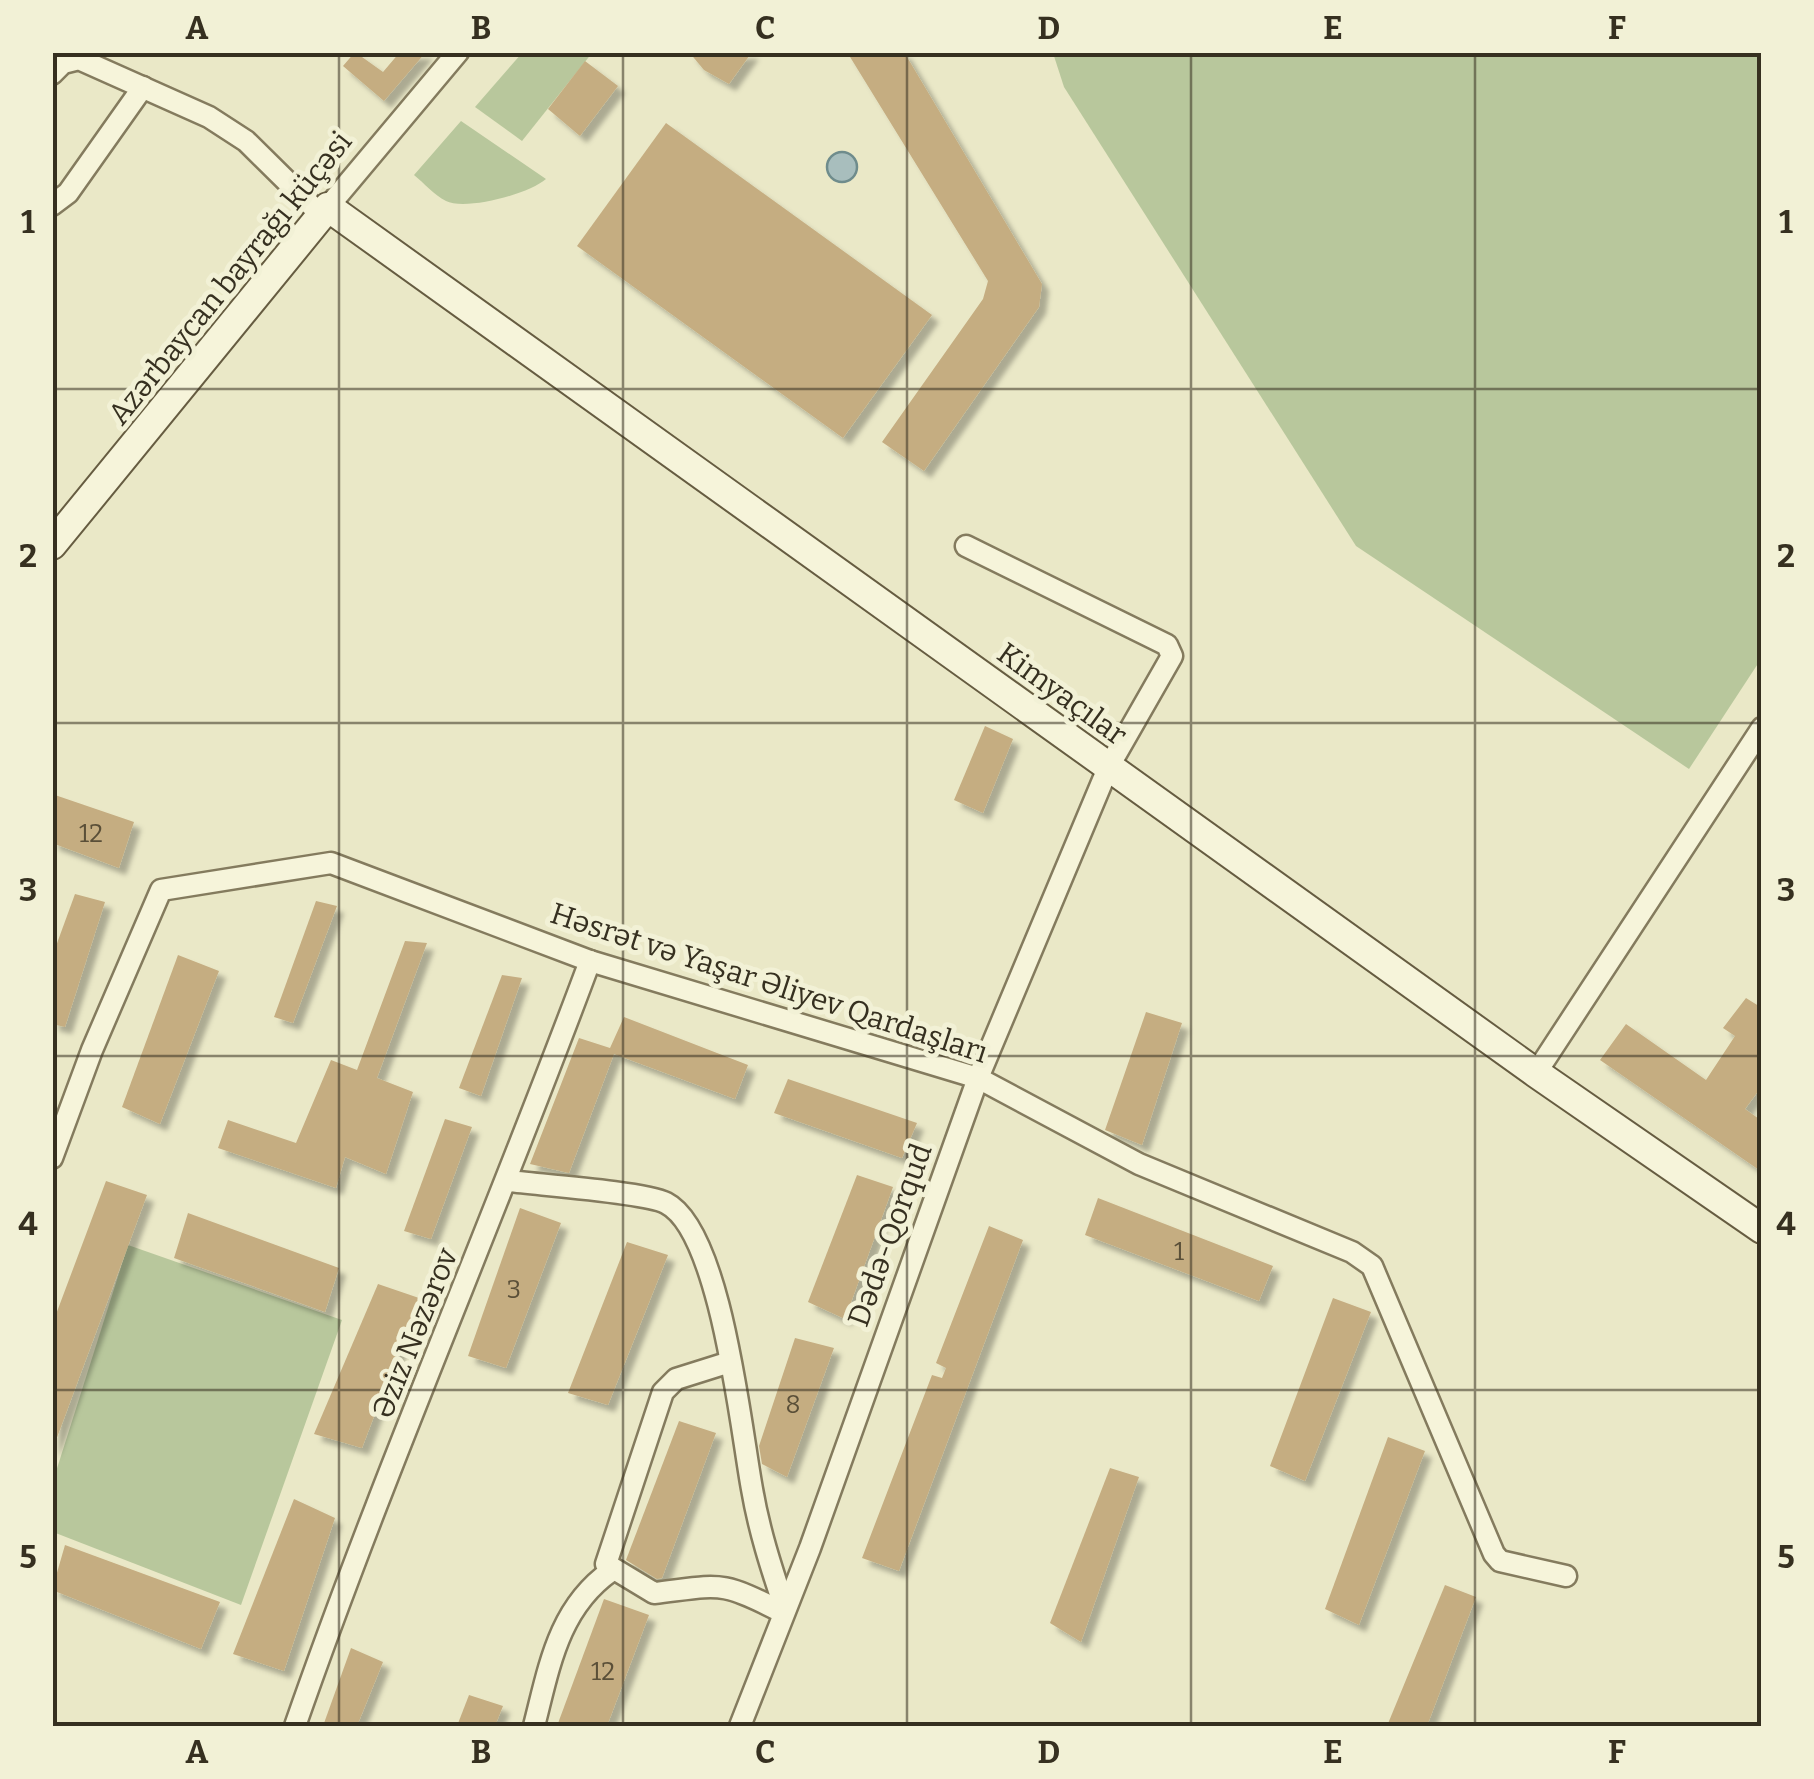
<svg xmlns="http://www.w3.org/2000/svg" width="1814" height="1779" font-family="Bitter,serif">
<style>
.green{fill:#b8c79c}
.water{fill:#a8bebd;stroke:#6f8c8c;stroke-width:2.5}
.building{fill:#c5ad81;filter:url(#shadow)}
.lines{fill:none;stroke-linecap:round;stroke-linejoin:round}
.street-casing{stroke:#847b5e;stroke-width:25}
.secondary-casing{stroke:#665c41;stroke-width:32}
.street{stroke:#f6f4da;stroke-width:20}
.secondary{stroke:#f6f4da;stroke-width:28}
.grid{fill:none;stroke:#363020;stroke-width:2.5;stroke-opacity:0.55}
.labels{text-anchor:middle;stroke-width:10;stroke-linejoin:round;paint-order:stroke}
.number-label{font-size:25px;fill:#5a4f38}
.street-label{font-size:30px;fill:#363020;stroke:#f2f1d6}
.neatline{fill:none;stroke:#363020;stroke-width:4}
.grid-label{font-size:32px;text-anchor:middle;font-weight:bold;fill:#363020}
</style>
<defs>
<filter id="shadow"><feDropShadow dx="7" dy="7" stdDeviation="2.5" flood-color="#0004"/></filter>
</defs>
<rect width="100%" height="100%" fill="#eae8c7"/>
<g class="green">
<polygon points="522,53 592,53 522,141 475,107"/>
<polygon points="1053,53 1761,53 1761,659 1689,769 1356,546 1064,87"/>
<path d="M 461,121 L 546,179 C 529,194 465,211 446,201 C 434,195 424,183 414,175 Z"/>
<polygon points="128,1245 342,1320 241,1605 53,1532 53,1481"/>
</g>
<circle class="water" cx="842" cy="167" r="15"/>
<g class="building">
<polygon points="355,52 383,72 400,52 426,52 384,101 343,66"/>
<polygon points="689,52 752,52 729,84 704,70"/>
<polygon points="847,52 904,52 1042,284 1039,307 924,471 882,442 983,299 988,281"/>
<polygon points="585,61 618,86 580,136 548,109"/>
<polygon points="666,123 932,315 843,438 577,246"/>
<polygon points="985,726 1013,739 983,813 954,800"/>
<polygon points="52,794 134,822 119,868 52,843"/>
<polygon points="75,894 105,902 65,1027 52,1024 52,957"/>
<polygon points="316,901 337,906 293,1023 274,1017"/>
<polygon points="405,941 427,943 377,1078 413,1092 386,1174 345,1157 336,1188 218,1148 228,1120 296,1143 331,1060 357,1070"/>
<polygon points="178,955 219,971 160,1124 122,1107"/>
<polygon points="502,975 522,978 481,1096 459,1088"/>
<polygon points="1746,998 1762,1008 1762,1086 1745,1109 1762,1121 1762,1172 1600,1060 1626,1024 1706,1080 1735,1036 1723,1028"/>
<polygon points="1146,1012 1182,1023 1142,1145 1105,1130"/>
<polygon points="624,1017 748,1065 735,1099 614,1054 569,1173 530,1164 579,1038 610,1048"/>
<polygon points="788,1079 917,1123 902,1158 774,1113"/>
<polygon points="445,1119 472,1127 431,1239 404,1231"/>
<polygon points="857,1175 893,1187 845,1319 808,1302"/>
<polygon points="106,1181 147,1195 52,1451 52,1325"/>
<polygon points="1098,1198 1273,1266 1259,1301 1085,1235"/>
<polygon points="520,1208 561,1223 506,1368 468,1356"/>
<polygon points="188,1213 339,1268 325,1312 174,1258"/>
<polygon points="989,1226 1023,1240 899,1571 862,1558 932,1375 942,1378 946,1368 936,1363"/>
<polygon points="627,1242 668,1255 608,1405 568,1393"/>
<polygon points="378,1284 419,1298 362,1448 314,1434"/>
<polygon points="1333,1298 1371,1312 1305,1481 1270,1466"/>
<polygon points="795,1338 834,1348 787,1477 762,1464 759,1446"/>
<polygon points="679,1421 716,1433 662,1578 657,1579 626,1560"/>
<polygon points="1388,1437 1425,1451 1359,1625 1325,1609"/>
<polygon points="1110,1468 1139,1477 1081,1642 1050,1623"/>
<polygon points="294,1499 335,1518 284,1671 233,1654"/>
<polygon points="65,1545 220,1602 201,1649 52,1590"/>
<polygon points="1445,1585 1476,1597 1427,1726 1387,1726"/>
<polygon points="604,1599 649,1615 607,1726 557,1726"/>
<polygon points="351,1648 383,1662 357,1726 323,1726"/>
<polygon points="469,1695 503,1706 495,1726 457,1726"/>
</g>
<g class="lines">
<defs>
<g id="street">
<polyline points="52,74 63,63 79,59 209,117 246,141 321,215"/>
<polyline points="52,205 68,193 143,87"/>
<polyline points="328,207 458,52"/>
<polyline points="1536,1073 1762,728"/>
<polyline points="52,1158 92,1050 161,890 331,863 590,961 978,1078 1139,1164 1352,1252 1372,1266 1494,1554 1500,1561 1566,1576"/>
<path d="M 508,1181 C 540,1185 644,1192 666,1203 C 721,1231 741,1430 752,1489 C 759,1530 771,1567 784,1606"/>
<path d="M 730,1362 L 676,1379 L 663,1392 L 606,1564 L 654,1593 C 722,1585 719,1580 782,1612"/>
<path d="M 295,1726 C 385,1468 495,1217 590,961"/>
<path d="M 534,1726 C 549,1668 558,1608 611,1571"/>
<polyline points="740,1726 810,1548 978,1078 1108,768 1172,656 1167,645 966,546"/>
</g>
<polyline id="secondary" points="52,545 328,207 1536,1073 1762,1229"/>
</defs>
<use href="#street" class="street-casing"/>
<use href="#secondary" class="secondary-casing"/>
<use href="#street" class="street"/>
<use href="#secondary" class="secondary"/>
</g>
<path class="grid" d="M 339,52 L 339,1726M 623,52 L 623,1726M 907,52 L 907,1726M 1191,52 L 1191,1726M 1475,52 L 1475,1726M 52,389 L 1762,389M 52,723 L 1762,723M 52,1056 L 1762,1056M 52,1390 L 1762,1390"/>
<g class="labels">
<g class="number-label">
<text x="91" y="842">12</text>
<text x="1179" y="1260">1</text>
<text x="514" y="1298">3</text>
<text x="793" y="1413">8</text>
<text x="603" y="1680">12</text>
</g>
<g class="street-label">
<text transform="translate(230 278) rotate(-51)" y="10">Azərbaycan bayrağı küçəsi</text>
<text transform="translate(1062 694) rotate(36)" y="10">Kimyaçılar</text>
<text transform="translate(769 983) rotate(18)" y="10">Həsrət və Yaşar Əliyev Qardaşları</text>
<text transform="translate(890 1235) rotate(-70)" y="10">Dədə-Qorqud</text>
<text transform="translate(415 1333) rotate(-68)" y="10">Əziz Nəzərov</text>
</g>
</g>
<rect width="1814" height="1779" fill="none" stroke="#f2f1d6" stroke-width="110"/>
<rect x="55" y="55" width="1704" height="1669" class="neatline"/>
<g class="grid-label">
<text x="197" y="39">A</text>
<text x="481" y="39">B</text>
<text x="765" y="39">C</text>
<text x="1049" y="39">D</text>
<text x="1333" y="39">E</text>
<text x="1617" y="39">F</text>
<text x="28" y="233">1</text>
<text x="1786" y="233">1</text>
<text x="28" y="567">2</text>
<text x="1786" y="567">2</text>
<text x="28" y="901">3</text>
<text x="1786" y="901">3</text>
<text x="28" y="1235">4</text>
<text x="1786" y="1235">4</text>
<text x="28" y="1568">5</text>
<text x="1786" y="1568">5</text>
<text x="197" y="1763">A</text>
<text x="481" y="1763">B</text>
<text x="765" y="1763">C</text>
<text x="1049" y="1763">D</text>
<text x="1333" y="1763">E</text>
<text x="1617" y="1763">F</text>
</g>
</svg>
